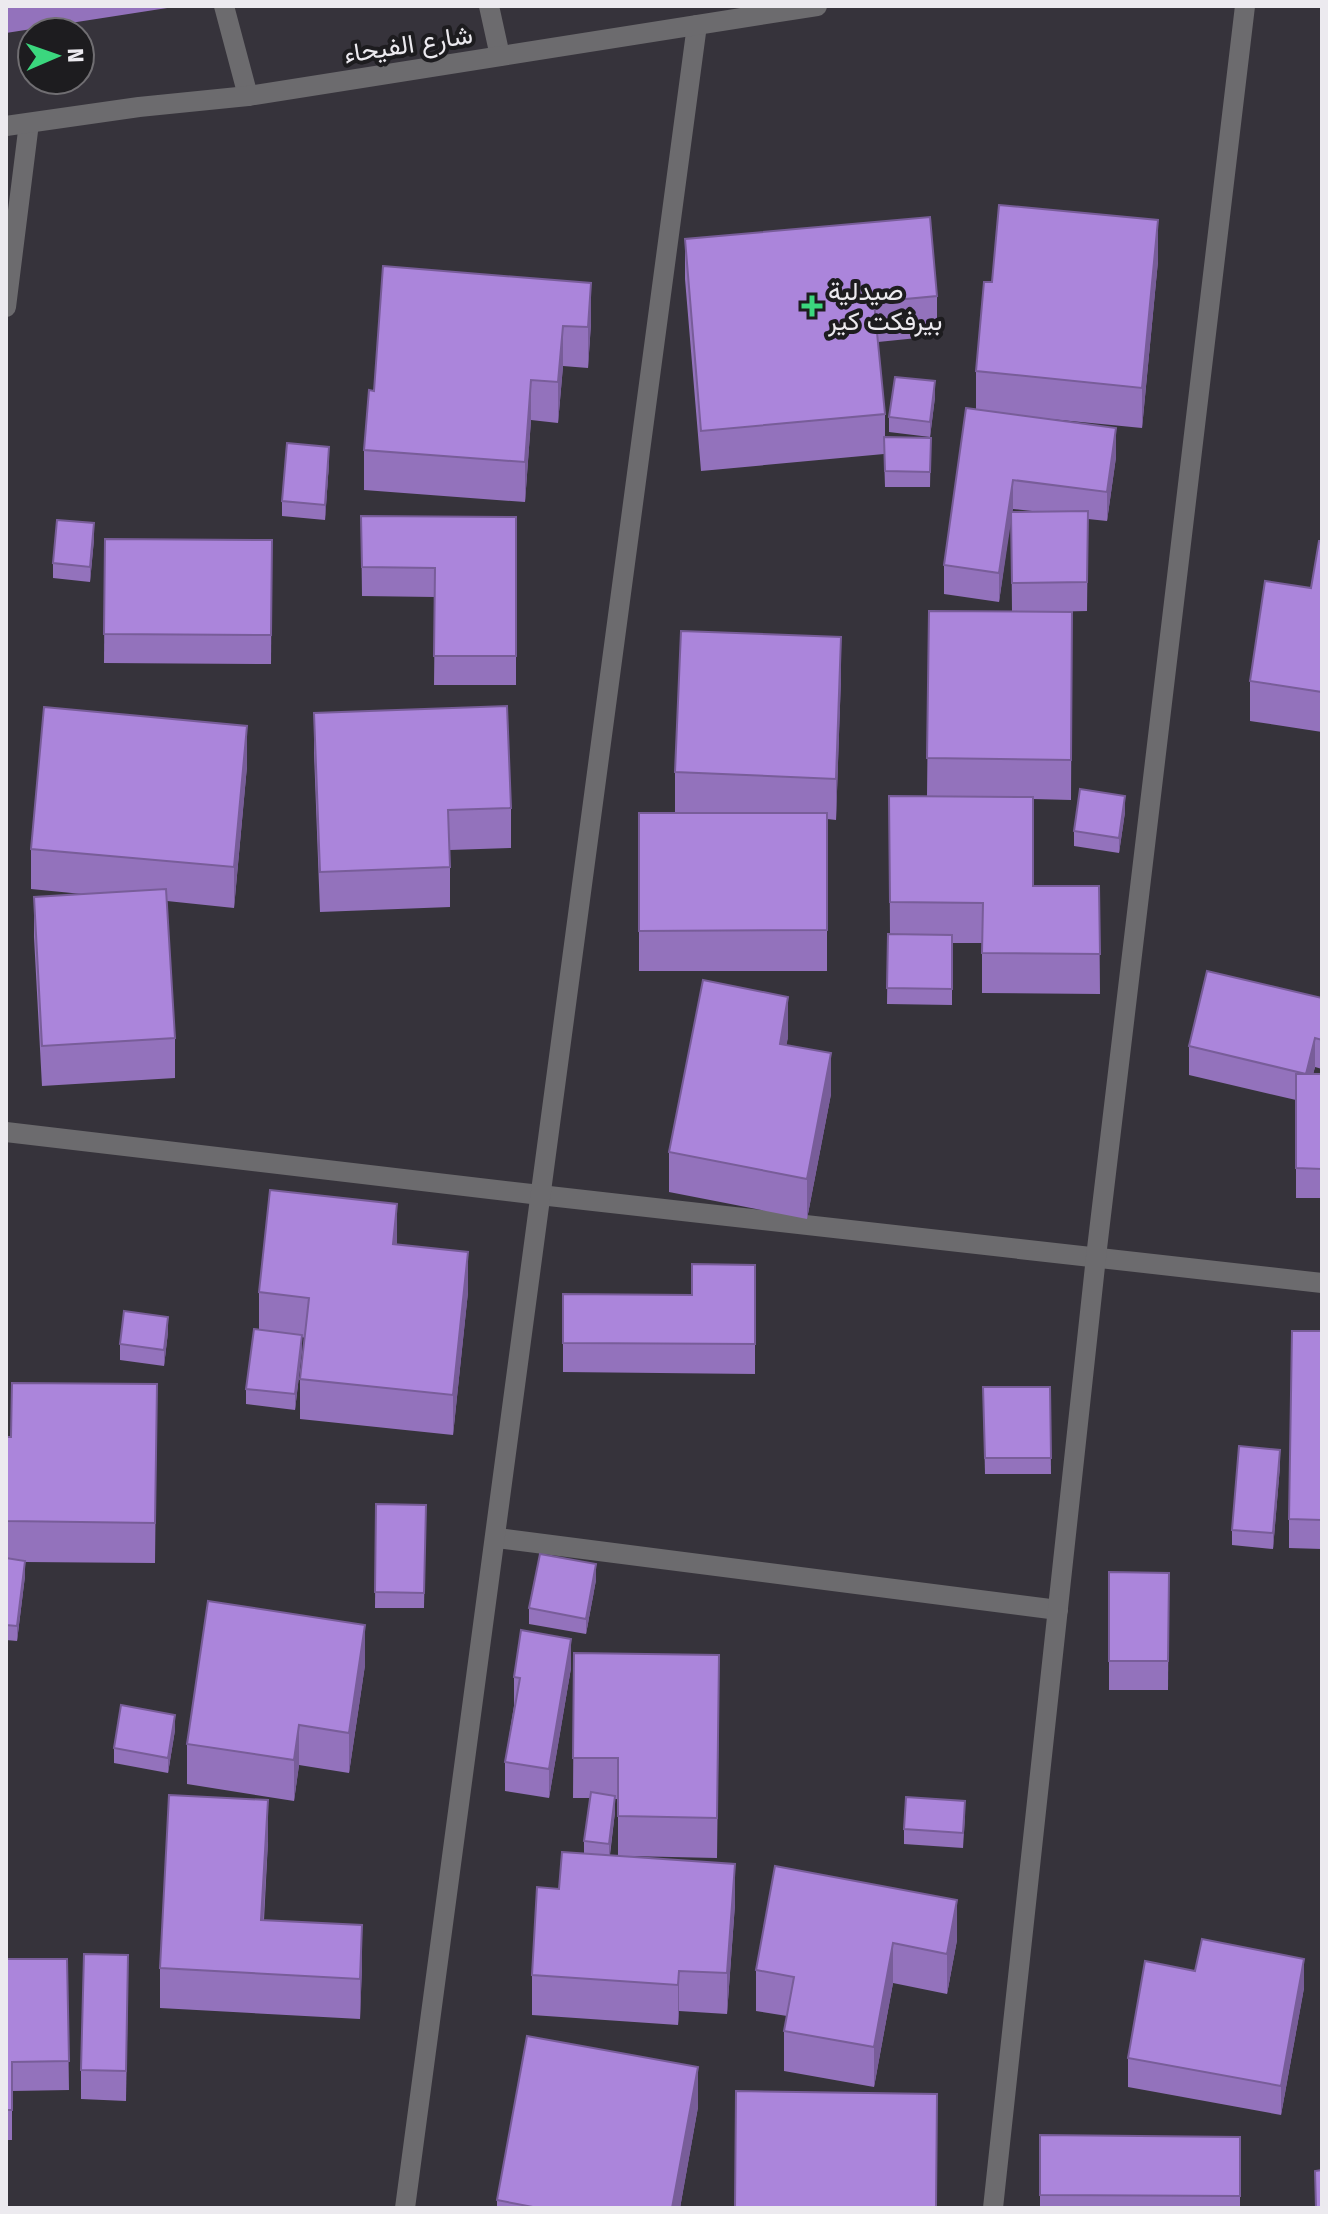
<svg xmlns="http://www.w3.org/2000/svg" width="1328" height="2214" font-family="'Fira Sans',Vazirmatn,sans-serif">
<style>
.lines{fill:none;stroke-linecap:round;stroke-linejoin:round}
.minor{stroke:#6c6b6e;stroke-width:20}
.tertiary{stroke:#6c6b6e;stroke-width:20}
.wall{fill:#9372bc;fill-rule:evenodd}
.shaded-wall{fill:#785d99}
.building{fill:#ab85db;stroke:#785d99;stroke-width:2}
.poi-dot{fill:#3bd77e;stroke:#1d1c1f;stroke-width:3}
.labels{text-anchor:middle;stroke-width:8;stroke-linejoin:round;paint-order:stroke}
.street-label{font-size:26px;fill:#eceaef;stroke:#1d1c1f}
.poi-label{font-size:26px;fill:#eceaef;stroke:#1d1c1f;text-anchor:start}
</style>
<rect width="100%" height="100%" fill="#36333b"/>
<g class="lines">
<g class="minor">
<polyline points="224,6 248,96"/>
<polyline points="489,6 500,56"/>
<polyline points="6,307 29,123"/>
<polyline points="6,1132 540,1195 1322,1283"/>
<polyline points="497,1538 1058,1610"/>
<path d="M 405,2208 C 505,1481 599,753 697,25"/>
<polyline points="993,2208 1096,1257 1245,6"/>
</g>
<polyline class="tertiary" points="6,126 139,107 248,96 817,6"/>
</g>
<g class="wall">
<polygon points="6,6 180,6 6,33"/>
<polygon points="685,239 937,296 937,336 878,342 885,414 885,437 931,438 930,487 885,487 884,454 701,471 685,279"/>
<path d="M 1158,261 L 1142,428 L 1030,417 L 1116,457 L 1107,521 L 1088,519 L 1087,611 L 1041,612 L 1072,612 L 1071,800 L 1033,799 L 1033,886 L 1099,886 L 1100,994 L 982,993 L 982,943 L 952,943 L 952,1005 L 887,1004 L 888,934 L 890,934 L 889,796 L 927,796 L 929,611 L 1012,611 L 1011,516 L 999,602 L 944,594 L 944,565 L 976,409 L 976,371 L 992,282 ZM 1013,509 L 1032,511 L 1012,512 Z"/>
<polygon points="383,266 591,323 588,368 563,366 558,423 531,420 525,502 364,490 364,450 374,391"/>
<polygon points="935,397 930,437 889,432 889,417"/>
<polygon points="329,463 325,520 282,516 282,501"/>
<polygon points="361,516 516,517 516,685 434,685 435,597 362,596"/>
<polygon points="94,539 90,582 53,578 53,563"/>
<polygon points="105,539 272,540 271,664 104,663"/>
<polygon points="1322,541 1322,732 1250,721 1250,681 1311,588"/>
<polygon points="841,677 836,820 827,819 827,971 639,971 639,813 675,813 675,772"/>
<polygon points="314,713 511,808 511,848 450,850 450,907 320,912 314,753"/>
<polygon points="247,766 234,908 167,901 175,1038 175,1078 42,1086 34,937 34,897 82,894 31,889 31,849"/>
<polygon points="1125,812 1119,853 1074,846 1074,831"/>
<polygon points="1322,969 1322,1069 1315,1067 1313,1074 1322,1074 1322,1198 1296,1198 1296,1100 1189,1075 1189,1046 1320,998"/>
<polygon points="788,1037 786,1045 831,1094 807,1219 669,1192 669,1152"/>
<polygon points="397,1244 468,1292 453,1435 300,1419 300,1379 305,1338 302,1337 302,1350 295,1410 246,1404 246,1389 259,1330 259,1292"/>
<polygon points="755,1265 755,1374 563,1372 563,1294 692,1295"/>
<polygon points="1322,1331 1322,1549 1289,1548 1289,1519"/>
<polygon points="168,1332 164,1366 120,1360 120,1344"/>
<polygon points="157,1384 155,1563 25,1562 25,1576 17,1641 6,1640 6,1437 11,1437"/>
<polygon points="983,1387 1050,1387 1051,1474 985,1474"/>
<polygon points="1280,1466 1273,1549 1232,1545 1232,1530"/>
<polygon points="376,1504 426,1505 424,1608 375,1608"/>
<polygon points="1109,1572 1169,1573 1168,1690 1109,1690"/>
<polygon points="596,1580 586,1634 529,1624 529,1608"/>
<path d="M 574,1653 L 719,1695 L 717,1858 L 627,1856 L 735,1904 L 727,2014 L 679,2011 L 678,2025 L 532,2015 L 532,1975 L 559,1889 L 584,1853 L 584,1841 L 590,1798 L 573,1798 ZM 615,1799 L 618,1799 L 618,1856 L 610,1855 L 615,1812 Z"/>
<polygon points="365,1665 349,1773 299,1765 294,1801 187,1784 187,1744"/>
<polygon points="571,1668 549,1798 505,1791 505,1762 514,1706 514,1677"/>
<polygon points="175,1730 168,1773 114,1763 114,1748"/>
<polygon points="965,1816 963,1848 904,1844 904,1829"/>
<polygon points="268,1841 264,1920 362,1965 360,2019 160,2008 160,1968"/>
<polygon points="775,1866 957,1940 947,1994 893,1983 874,2087 784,2071 784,2031 787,2016 756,2011 756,1970"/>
<polygon points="6,1959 67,1959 69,2090 12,2091 12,2140 6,2140"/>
<polygon points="1195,1971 1304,1988 1281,2115 1128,2087 1128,2058"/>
<polygon points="128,1984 126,2101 81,2099 81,2070"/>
<polygon points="698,2107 680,2208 497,2208 497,2200"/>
<polygon points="1040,2135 1240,2137 1240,2208 1040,2208"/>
</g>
<g class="shaded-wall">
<polygon points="1158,220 1158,261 1142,428 1142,388"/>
<polygon points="591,283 591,323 588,368 588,327"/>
<polygon points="563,326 563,366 558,423 558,382"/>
<polygon points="531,380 531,420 525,502 525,462"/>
<polygon points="935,381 935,397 930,437 930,422"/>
<polygon points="1116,428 1116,457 1107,521 1107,492"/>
<polygon points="329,447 329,463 325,520 325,505"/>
<polygon points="1013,480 1013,509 999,602 999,573"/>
<polygon points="94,523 94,539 90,582 90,567"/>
<polygon points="841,637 841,677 836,820 836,779"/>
<polygon points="247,726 247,766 234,908 234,867"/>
<polygon points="1125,796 1125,812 1119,853 1119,838"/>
<polygon points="788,997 788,1037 780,1084 780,1044"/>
<polygon points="1315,1038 1315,1067 1306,1103 1306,1074"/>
<polygon points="831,1053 831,1094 807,1219 807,1179"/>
<polygon points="397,1204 397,1244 393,1284 393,1244"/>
<polygon points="468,1252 468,1292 453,1435 453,1395"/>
<polygon points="168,1317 168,1332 164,1366 164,1350"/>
<polygon points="302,1335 302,1350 295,1410 295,1394"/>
<polygon points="1280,1450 1280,1466 1273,1549 1273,1533"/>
<polygon points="25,1561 25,1576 17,1641 17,1626"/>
<polygon points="596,1564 596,1580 586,1634 586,1619"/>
<polygon points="365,1625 365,1665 349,1773 349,1733"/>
<polygon points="571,1639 571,1668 549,1798 549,1769"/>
<polygon points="175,1715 175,1730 168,1773 168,1758"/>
<polygon points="299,1725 299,1765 294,1801 294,1760"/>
<polygon points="615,1796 615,1812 609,1860 609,1844"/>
<polygon points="268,1800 268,1841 261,1960 261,1920"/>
<polygon points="735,1864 735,1904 727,2014 727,1973"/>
<polygon points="957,1900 957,1940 947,1994 947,1954"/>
<polygon points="362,1925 362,1965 360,2019 360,1979"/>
<polygon points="893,1943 893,1983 874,2087 874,2047"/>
<polygon points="1304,1959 1304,1988 1281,2115 1281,2086"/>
<polygon points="679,1971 679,2011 678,2025 678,1985"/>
<polygon points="698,2067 698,2107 680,2208 672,2208"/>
</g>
<g class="building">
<polygon points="999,205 1158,220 1142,388 976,371 984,282 992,282"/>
<polygon points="930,217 937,296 874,302 885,414 701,431 685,239"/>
<polygon points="383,266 591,283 588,327 563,326 558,382 531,380 525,462 364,450 369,390 374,391"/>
<polygon points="895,377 935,381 930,422 889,417"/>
<polygon points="966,408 1116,428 1107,492 1013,480 999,573 944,565"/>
<polygon points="884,437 931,438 930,472 885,471"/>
<polygon points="287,443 329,447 325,505 282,501"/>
<polygon points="1088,511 1087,582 1012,583 1011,512"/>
<polygon points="361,516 516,517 516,656 434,656 435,568 362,567"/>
<polygon points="57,520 94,523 90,567 53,563"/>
<polygon points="105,539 272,540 271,635 104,634"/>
<polygon points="1319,541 1322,541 1322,692 1250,681 1265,581 1311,588"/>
<polygon points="929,611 1072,612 1071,760 927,758"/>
<polygon points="681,631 841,637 836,779 675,772"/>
<polygon points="507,706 511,808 448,810 450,867 320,872 314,713"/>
<polygon points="44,707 247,726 234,867 31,849"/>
<polygon points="1080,789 1125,796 1119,838 1074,831"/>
<polygon points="889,796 1033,797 1033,886 1099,886 1100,954 982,953 983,903 890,902"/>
<polygon points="639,813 827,813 827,930 639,931"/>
<polygon points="166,889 175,1038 42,1046 34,897"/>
<polygon points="888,934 952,935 952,989 887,988"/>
<polygon points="1207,971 1322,998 1322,1040 1315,1038 1306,1074 1189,1046"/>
<polygon points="703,980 788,997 780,1044 831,1053 807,1179 669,1152"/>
<polygon points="1296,1074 1322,1074 1322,1169 1296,1168"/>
<polygon points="270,1190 397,1204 393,1244 468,1252 453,1395 300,1379 309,1298 259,1292"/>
<polygon points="692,1264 755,1265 755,1344 563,1343 563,1294 692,1295"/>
<polygon points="124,1311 168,1317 164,1350 120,1344"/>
<polygon points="254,1329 302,1335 295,1394 246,1389"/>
<polygon points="1292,1331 1322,1331 1322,1520 1289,1519"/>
<polygon points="12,1383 157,1384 155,1523 6,1521 6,1437 11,1437"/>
<polygon points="983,1387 1050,1387 1051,1458 985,1458"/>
<polygon points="1239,1446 1280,1450 1273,1533 1232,1530"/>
<polygon points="376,1504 426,1505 424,1593 375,1592"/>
<polygon points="540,1554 596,1564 586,1619 529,1608"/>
<polygon points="6,1558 25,1561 17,1626 6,1625"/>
<polygon points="1109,1572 1169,1573 1168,1661 1109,1661"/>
<polygon points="208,1601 365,1625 349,1733 299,1725 294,1760 187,1744"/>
<polygon points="521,1630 571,1639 549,1769 505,1762 520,1678 514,1677"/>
<polygon points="574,1653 719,1655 717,1818 618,1816 618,1758 573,1758"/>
<polygon points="121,1705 175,1715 168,1758 114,1748"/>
<polygon points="591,1792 615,1796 609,1844 584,1841"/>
<polygon points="169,1795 268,1800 261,1920 362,1925 360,1979 160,1968"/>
<polygon points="906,1797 965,1801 963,1833 904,1829"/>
<polygon points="562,1852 735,1864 727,1973 679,1971 678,1985 532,1975 537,1887 559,1889"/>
<polygon points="775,1866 957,1900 947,1954 893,1943 874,2047 784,2031 794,1977 756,1970"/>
<polygon points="1202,1939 1304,1959 1281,2086 1128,2058 1145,1961 1195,1971"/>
<polygon points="84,1954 128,1955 126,2071 81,2070"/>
<polygon points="6,1959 67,1959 69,2061 12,2062 12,2110 6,2110"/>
<polygon points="527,2036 698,2067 672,2208 538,2208 497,2200"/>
<polygon points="736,2091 937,2094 936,2208 735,2208"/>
<polygon points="1040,2135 1240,2137 1240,2196 1040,2195"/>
<polygon points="1322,2170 1322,2208 1316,2208 1315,2171"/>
</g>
<path class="poi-dot" d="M808 294h8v8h8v8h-8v8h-8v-8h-8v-8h8z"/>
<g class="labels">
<g class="street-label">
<text transform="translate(408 44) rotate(-9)" y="9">شارع الفيحاء</text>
</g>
<g class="poi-label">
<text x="828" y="300">صيدلية<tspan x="828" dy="30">بيرفكت كير</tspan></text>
</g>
</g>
<rect width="1328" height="2214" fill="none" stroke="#eceaef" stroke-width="16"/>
<g transform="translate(56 56) rotate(88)"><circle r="38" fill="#1d1c1f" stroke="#706e72" stroke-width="2"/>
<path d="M0-6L14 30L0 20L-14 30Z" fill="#3bd77e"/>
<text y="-12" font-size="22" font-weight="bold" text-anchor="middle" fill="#eceaef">N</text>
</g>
</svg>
